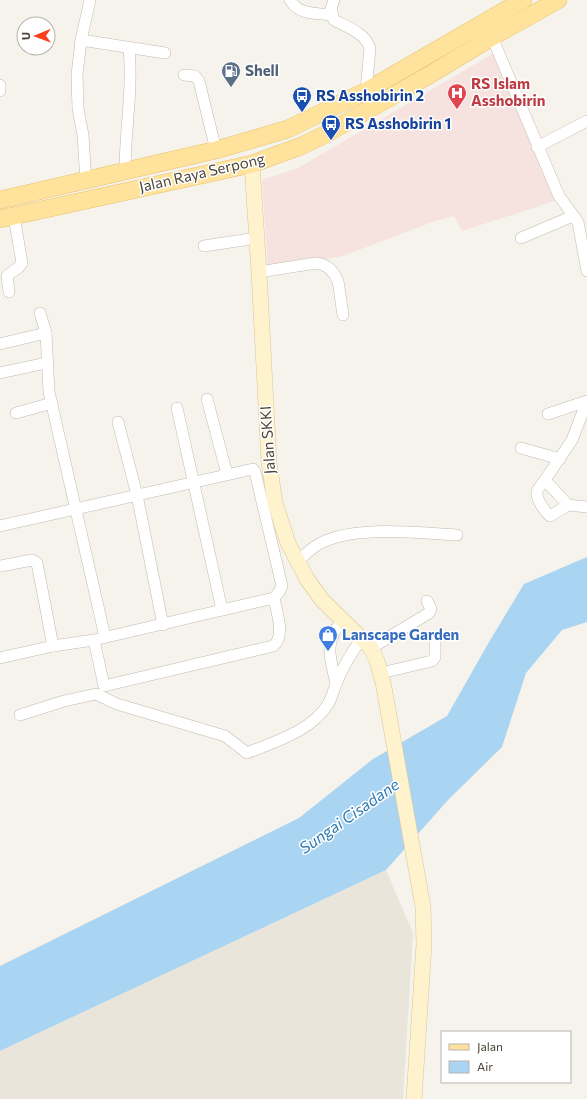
<svg xmlns="http://www.w3.org/2000/svg" width="587" height="1099" font-family="Commissioner,sans-serif">
<style>
.residential{fill:#eae5da}
.medical{fill:#f6e3e0}
.water{fill:#a9d4f2}
.lines{fill:none;stroke-linecap:round;stroke-linejoin:round}
.minor-casing{stroke:#c2bbae;stroke-width:12}
.secondary-casing{stroke:#d6c79b;stroke-width:16}
.primary-casing{stroke:#e6c16a;stroke-width:18}
.minor{stroke:#fff;stroke-width:11}
.secondary{stroke:#fff3cd;stroke-width:15}
.primary{stroke:#ffe39c;stroke-width:17}
.labels{text-anchor:middle;stroke-width:3;stroke-linejoin:round;paint-order:stroke}
.service-label{font-size:15px;font-weight:bold;fill:#4e5e75;stroke:#fff;text-anchor:start}
.health-label{font-size:15px;font-weight:bold;fill:#be3a42;stroke:#fff;text-anchor:start}
.transit-label{font-size:15px;font-weight:bold;fill:#164399;stroke:#fff;text-anchor:start}
.street-label{font-size:15px;fill:#4b4439;stroke:#fff}
.shop-label{font-size:15px;font-weight:bold;fill:#366cbe;stroke:#fff;text-anchor:start}
.water-label{font-size:16px;font-style:italic;fill:#2e7ab2;stroke:#fff}
</style>
<rect width="100%" height="100%" fill="#f6f3ec"/>
<polygon class="residential" points="386,870 413,933 403,1099 0,1099 0,1051"/>
<polygon class="medical" points="494,53 555,201 462,231 454,216 435,221 343,256 268,270 262,180 298,168"/>
<polygon class="water" points="587,557 587,622 562,630 526,673 502,747 448,800 386,870 0,1051 0,966 299,818 373,759 447,716 489,642 524,584"/>
<g class="lines">
<defs>
<g id="minor">
<path d="M 290,0 C 298,15 316,13 331,15"/>
<path d="M 334,0 L 331,9 L 334,20 C 347,27 365,33 370,48 L 366,91"/>
<polyline points="492,37 559,196 578,222 587,271"/>
<polyline points="81,40 165,53"/>
<polyline points="184,75 195,76 199,81 216,150"/>
<polyline points="0,85 0,91"/>
<polyline points="537,147 587,121"/>
<path d="M 125,172 C 125,130 133,90 129,49"/>
<polyline points="86,182 83,135 78,109 77,75 81,40 90,0"/>
<polyline points="521,238 573,216"/>
<polyline points="204,246 257,238"/>
<path d="M 259,272 L 316,263 C 327,264 334,272 338,281 L 343,315"/>
<polyline points="9,292 7,276 19,267 22,263 14,216"/>
<polyline points="40,313 46,333 49,392 105,637"/>
<polyline points="0,344 46,333"/>
<polyline points="0,373 46,363"/>
<polyline points="207,399 227,474"/>
<polyline points="587,401 572,440 545,480 568,505 587,507"/>
<polyline points="177,408 222,610"/>
<polyline points="16,413 52,403"/>
<polyline points="548,414 587,401"/>
<polyline points="118,422 137,495 163,625"/>
<polyline points="521,448 560,459"/>
<path d="M 545,480 C 542,484 538,488 537,492 C 536,499 545,512 550,516 L 568,505"/>
<polyline points="0,526 253,469 255,472 282,586 279,592 274,598"/>
<path d="M 297,562 C 304,556 312,547 321,543 C 355,525 419,533 457,535"/>
<polyline points="0,566 32,560 37,563 53,646"/>
<polyline points="371,648 429,613 431,609 427,601"/>
<path d="M 0,658 L 53,646 L 94,640 L 274,598 C 276,610 286,637 273,646 L 104,686 L 94,640"/>
<polyline points="381,673 432,661 435,657 435,642"/>
<path d="M 336,683 C 330,659 323,639 344,620"/>
<path d="M 20,715 L 64,701 L 96,694 L 117,704 L 225,736 L 247,753 C 274,742 312,731 328,704 C 332,698 333,691 336,684 C 342,668 352,652 362,638"/>
</g>
<polyline id="secondary" points="252,164 259,272 269,462 275,503 288,543 307,579 322,600 371,648 377,661 383,682 423,907 424,944 414,1099"/>
<g id="primary">
<polyline points="0,200 216,150 288,129 366,91 523,0"/>
<polyline points="0,219 252,164 301,146 324,135 426,77 492,37 558,0"/>
</g>
</defs>
<use href="#minor" class="minor-casing"/>
<use href="#secondary" class="secondary-casing"/>
<use href="#primary" class="primary-casing"/>
<use href="#minor" class="minor"/>
<use href="#secondary" class="secondary"/>
<use href="#primary" class="primary"/>
</g>
<defs>
<symbol id="fuel-pin" viewBox="-11 -11 22 30"><path d="M0 17L-7.5 6A9.5 9.5 0 1 1 7.5 6Z" fill="#5c6f8a" stroke="#fff"/><path d="M-5.5-6h7V0h2V4h1.3V-2.5L3-4.5l.8-.8L6-3V5H2.5V1h-1V6h-7ZM-4.2-4.7v3.2H.2V-4.7Z" fill="#fff"/></symbol>
<symbol id="hospital-pin" viewBox="-11 -11 22 30"><path d="M0 17L-7.5 6A9.5 9.5 0 1 1 7.5 6Z" fill="#e0444e" stroke="#fff"/><path d="M-5-5h3v3.5h4V-5h3V5h-3V1.5h-4V5h-3Z" fill="#fff"/></symbol>
<symbol id="bus-pin" viewBox="-11 -11 22 30"><path d="M0 17L-7.5 6A9.5 9.5 0 1 1 7.5 6Z" fill="#1a4fb4" stroke="#fff"/><path d="M-5-6H5V4H4V6H2V4H-2V6H-4V4H-5ZM-3.5-4V0h7V-4ZM-3.5 1.2v1.5H-2V1.2ZM2 1.2v1.5H3.5V1.2Z" fill="#fff"/></symbol>
<symbol id="shop-pin" viewBox="-11 -11 22 30"><path d="M0 17L-7.5 6A9.5 9.5 0 1 1 7.5 6Z" fill="#3f7fe0" stroke="#fff"/><path d="M-5-2.5h2.3a2.7 3.5 0 0 1 5.4 0H5L5.5 6h-11ZM-1.5-2.5h3a1.5 2.3 0 0 0-3 0Z" fill="#fff"/></symbol>
</defs>
<g fill-rule="evenodd">
<use href="#fuel-pin" x="220" y="60" width="22" height="30"/>
<use href="#hospital-pin" x="446" y="82" width="22" height="30"/>
<use href="#bus-pin" x="291" y="85" width="22" height="30"/>
<use href="#bus-pin" x="320" y="113" width="22" height="30"/>
<use href="#shop-pin" x="317" y="624" width="22" height="30"/>
</g>
<g class="labels">
<g class="service-label">
<text x="245" y="76">Shell</text>
</g>
<g class="health-label">
<text x="471" y="89">RS Islam<tspan x="471" dy="17">Asshobirin</tspan></text>
</g>
<g class="transit-label">
<text x="316" y="101">RS Asshobirin 2</text>
<text x="345" y="129">RS Asshobirin 1</text>
</g>
<g class="street-label">
<text transform="translate(202 173) rotate(-13)" y="5">Jalan Raya Serpong</text>
<text transform="translate(268 440) rotate(-94)" y="5">Jalan SKKI</text>
</g>
<g class="shop-label">
<text x="342" y="640">Lanscape Garden</text>
</g>
<g class="water-label">
<text transform="translate(349 816) rotate(-35)" y="6">Sungai Cisadane</text>
</g>
</g>
<rect x="441" y="1031" width="130" height="52" fill="#ffffff" stroke="#b7b4b0"/>
<rect x="449" y="1044" width="20" height="6" fill="#ffe39c" stroke="#b7b4b0"/>
<text x="477" y="1051" font-size="12" fill="#4b4439">Jalan</text>
<rect x="449" y="1061" width="20" height="12" fill="#a9d4f2" stroke="#b7b4b0"/>
<text x="477" y="1071" font-size="12" fill="#4b4439">Air</text>
<g transform="translate(36 36) rotate(269)"><circle r="19" fill="#ffffff" stroke="#b7b4b0"/>
<path d="M0-3L7 15L0 10L-7 15Z" fill="#fc3f1d"/>
<text y="-6" font-size="11" font-weight="bold" text-anchor="middle" fill="#4b4439">U</text>
</g>
</svg>
